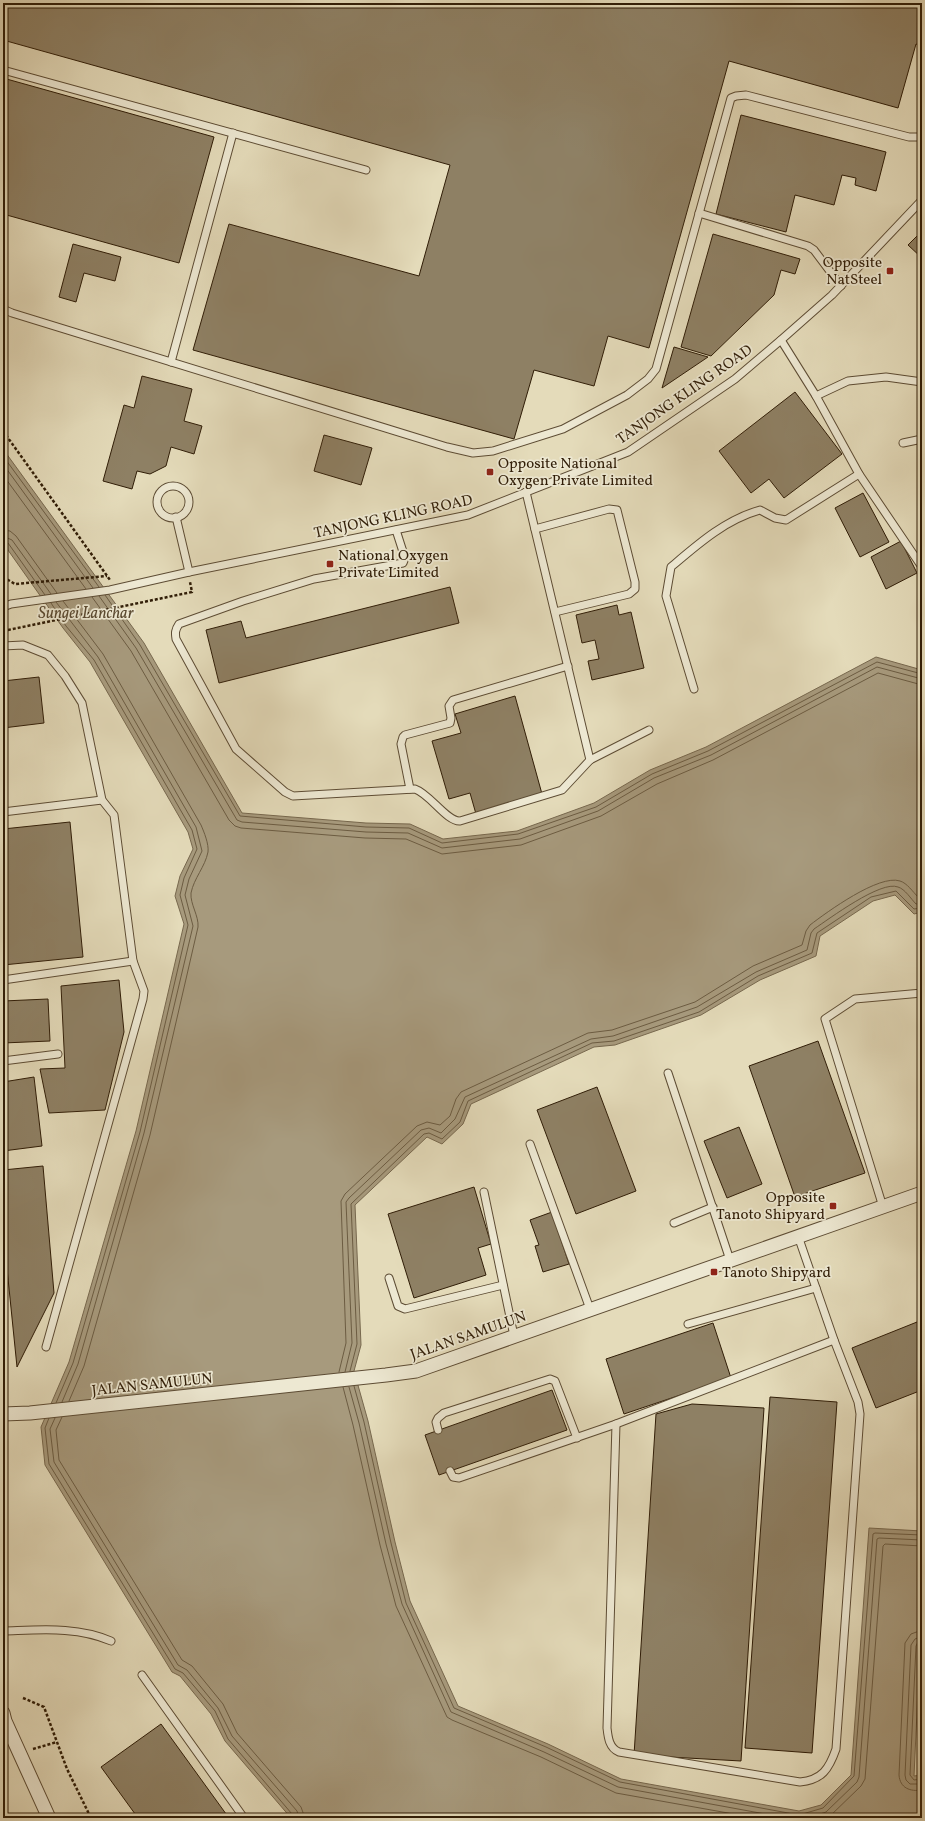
<svg xmlns="http://www.w3.org/2000/svg" width="925" height="1821" font-family="Vollkorn,serif">
<style>
.water{fill:#a79a7d;stroke:#77684e}
.lines{fill:none;stroke-linecap:round;stroke-linejoin:round}
.shore{stroke:#6c5c42;stroke-width:1}
.building{fill:#8e8064;stroke:#301d07}
.lane-casing{stroke:#5d4c34;stroke-width:9}
.street-casing{stroke:#5d4c34;stroke-width:15}
.path{stroke:#301d07;stroke-width:2.5;stroke-dasharray:3 2;stroke-linecap:butt}
.lane{stroke:#ede8d2;stroke-width:7}
.street{stroke:#ede8d2;stroke-width:13}
.poi-dot{fill:#8f2418;stroke:#ede8d2;stroke-width:1.5}
.labels{text-anchor:middle;stroke-width:3.5;stroke-linejoin:round;paint-order:stroke}
.poi-label{font-size:15px;fill:#301d07;stroke:#ede8d2;text-anchor:start}
.street-label{font-size:15px;fill:#301d07;stroke:#ede8d2}
.water-label{font-size:16px;font-style:italic;fill:#5a4930;stroke:#ede8d2}
</style>
<rect width="100%" height="100%" fill="#e4dbba"/>
<filter id="stains"><feTurbulence type="fractalNoise" baseFrequency=".005" numOctaves="4"/><feColorMatrix values="0 0 0 0 .2 0 0 0 0 .09 0 0 0 0 .02 0 0 0 .5 -.17"/></filter>
<radialGradient id="worn" r=".72"><stop offset=".6" stop-color="#630" stop-opacity="0"/><stop offset="1" stop-color="#630" stop-opacity=".3"/></radialGradient>
<polygon class="water" points="3,449 144,643 242,813 366,823 410,824 443,839 517,831 594,803 650,770 706,747 876,657 922,670 922,912 914,914 895,895 873,901 820,936 816,956 760,980 701,1015 615,1045 594,1047 471,1104 463,1124 442,1144 427,1137 355,1205 361,1345 354,1371 368,1421 395,1542 410,1601 458,1706 548,1744 621,1779 799,1811 821,1805 851,1775 869,1528 922,1531 922,1604 914,1776 922,1775 922,1818 291,1818 225,1741 211,1714 180,1676 172,1672 45,1465 41,1427 69,1362 136,1131 184,924 175,896 180,876 193,849 188,832 90,662 63,628 3,543"/>
<g class="lines">
<g class="shore">
<polyline points="3,456 99,587"/>
<polyline points="3,464 93,588"/>
<polyline points="3,475 86,589"/>
<polyline points="3,530 10,531 16,536 57,593"/>
<polyline points="3,536 12,540 51,594"/>
<polyline points="3,541 8,543 45,595"/>
<polyline points="105,595 140,645 240,816 366,827 409,828 442,843 518,834 596,807 652,774 708,751 877,662 922,674"/>
<polyline points="99,596 136,648 237,820 242,822 366,832 408,833 442,848 520,839 598,811 654,778 711,755 877,667 922,679"/>
<polyline points="92,597 131,651 229,820 235,826 241,828 365,838 406,839 442,854 521,845 601,816 657,784 713,760 878,673 922,685"/>
<path d="M 63,601 L 103,654 L 201,825 C 204,832 209,844 208,852 C 205,867 194,878 191,893 C 190,904 199,916 198,927 L 150,1135 L 84,1366 L 69,1401"/>
<polyline points="56,602 98,657 196,827 202,851 189,879 185,895 193,926 144,1133 78,1364 62,1402"/>
<polyline points="51,603 66,626 94,660 192,830 197,849 184,878 180,895 188,925 140,1132 73,1363 56,1403"/>
<polyline points="350,1371 357,1344 351,1204 424,1134 429,1133 442,1139 460,1122 468,1101 592,1043 614,1041 699,1012 758,976 812,953 817,933 871,897 896,891 914,909 922,908"/>
<path d="M 339,1372 L 346,1343 L 341,1201 L 345,1194 L 417,1126 L 427,1122 L 440,1125 L 450,1116 L 456,1099 L 461,1092 L 588,1033 L 612,1030 L 695,1002 L 753,966 L 802,945 L 806,931 L 810,925 C 827,912 879,874 900,881 C 907,883 913,892 918,897 L 922,897"/>
<path d="M 345,1372 L 352,1343 L 346,1202 L 349,1198 L 421,1130 L 429,1128 L 441,1133 L 455,1119 L 465,1097 L 591,1039 L 613,1036 L 697,1007 L 756,972 L 807,950 L 811,933 L 814,929 C 829,919 881,880 898,887 C 905,889 911,899 916,904 L 922,903"/>
<polyline points="354,1386 364,1422 391,1543 406,1603 454,1708 546,1747 620,1782 799,1815 823,1808 854,1776 873,1534 875,1533 922,1535"/>
<polyline points="343,1387 353,1425 380,1545 396,1606 447,1717 452,1720 541,1757 616,1793 756,1818"/>
<polyline points="349,1387 359,1423 386,1544 402,1604 451,1712 544,1752 618,1787 787,1818"/>
<polyline points="62,1417 56,1430 59,1460 182,1660 192,1666 223,1704 237,1733 301,1807 305,1818"/>
<polyline points="49,1418 45,1428 49,1464 175,1669 183,1673 215,1711 228,1739 292,1814 294,1818"/>
<polyline points="55,1418 50,1429 54,1462 178,1665 187,1670 218,1708 232,1736 297,1811 299,1818"/>
<path d="M 922,1630 L 911,1634 L 905,1643 L 899,1775 C 900,1788 910,1792 922,1790"/>
<polyline points="922,1636 915,1639 911,1645 905,1775 906,1780 910,1784 922,1784"/>
<polyline points="922,1641 918,1642 916,1646 910,1775 914,1780 922,1779"/>
<polyline points="808,1818 826,1812 857,1782 859,1777 877,1539 879,1538 922,1540"/>
<polyline points="828,1818 861,1786 865,1779 883,1546 885,1544 922,1546"/>
</g>
</g>
<g class="building">
<polygon points="3,3 922,3 922,46 916,44 898,108 729,61 649,348 608,336 594,386 534,370 514,439 193,350 229,224 419,276 450,165 3,40"/>
<polygon points="3,78 214,137 179,263 3,214"/>
<polygon points="741,115 886,152 876,191 855,185 856,178 842,175 834,205 795,195 786,232 716,214"/>
<polygon points="922,231 922,258 908,245"/>
<polygon points="713,234 800,259 795,274 781,270 774,295 711,356 681,347"/>
<polygon points="73,244 121,257 115,281 84,273 76,302 59,297"/>
<polygon points="674,347 708,357 662,388"/>
<polygon points="142,376 192,389 184,421 202,426 194,454 171,447 166,466 150,474 137,471 132,489 103,481 124,405 134,408"/>
<polygon points="795,392 842,454 784,498 769,479 751,493 719,451"/>
<polygon points="324,435 372,448 361,485 314,471"/>
<polygon points="863,493 889,542 860,557 835,508"/>
<polygon points="901,541 917,573 886,589 871,557"/>
<polygon points="450,587 459,623 219,683 206,630 241,621 246,638"/>
<polygon points="617,605 619,615 631,612 644,668 592,680 588,661 599,659 595,640 582,643 576,615"/>
<polygon points="39,677 44,723 3,728 3,681"/>
<polygon points="515,696 542,794 476,814 470,793 449,799 432,741 461,733 455,714"/>
<polygon points="70,822 83,957 3,965 3,829"/>
<polygon points="119,980 124,1032 105,1110 49,1113 40,1069 65,1068 61,986"/>
<polygon points="48,999 50,1041 3,1043 3,1001"/>
<polygon points="818,1041 865,1173 795,1197 749,1066"/>
<polygon points="34,1077 42,1146 3,1151 3,1082"/>
<polygon points="597,1087 636,1191 576,1214 537,1110"/>
<polygon points="739,1127 762,1184 727,1198 704,1141"/>
<polygon points="43,1166 54,1293 17,1367 3,1229 3,1170"/>
<polygon points="474,1187 491,1244 478,1248 486,1275 414,1298 388,1214"/>
<polygon points="552,1212 569,1264 543,1272 535,1246 539,1245 530,1220"/>
<polygon points="922,1320 922,1390 876,1408 852,1348"/>
<polygon points="713,1323 731,1378 624,1414 606,1359"/>
<polygon points="552,1390 567,1430 439,1475 425,1435"/>
<polygon points="770,1397 837,1402 812,1753 745,1748"/>
<polygon points="692,1404 764,1408 741,1761 634,1755 656,1414"/>
<polygon points="161,1724 229,1818 138,1818 101,1767"/>
</g>
<g class="lines">
<defs>
<g id="lane">
<polyline points="3,70 366,170"/>
<polyline points="699,213 808,246 814,250 841,286"/>
<polyline points="3,309 12,313 447,447 473,453 493,451 563,429 627,395 648,379 656,369 731,98 736,96 746,95 909,137 922,137"/>
<polyline points="781,340 816,396 859,474 922,567"/>
<polyline points="171,362 233,133"/>
<polyline points="816,396 848,381 886,377 922,382"/>
<polyline points="903,443 922,439"/>
<circle cx="173" cy="502" r="16"/>
<polyline points="526,492 590,760"/>
<polyline points="176,517 189,572"/>
<polyline points="535,529 609,509 617,510 635,582 635,589 629,594 555,612"/>
<path d="M 396,530 L 405,558 L 403,563 L 314,579 L 243,601 L 179,624 C 175,630 175,633 176,639 L 236,749 L 285,792 L 293,796 L 415,789 C 430,794 447,822 460,821 L 562,790 L 590,760 L 649,730"/>
<polyline points="3,607 11,604 110,590 189,572 468,515 628,452 735,379 781,340 832,295 922,200"/>
<polyline points="3,646 23,645 48,655 65,676 82,703 102,800 114,815 133,961 144,991 143,999 46,1347"/>
<path d="M 694,689 L 666,596 L 671,567 C 698,544 725,520 760,510 L 775,518 L 786,520 L 859,474"/>
<polyline points="410,789 401,744 403,737 405,735 450,723 451,718 449,706 453,700 568,666"/>
<polyline points="3,812 102,800"/>
<polyline points="3,980 133,961"/>
<polyline points="3,1061 58,1054"/>
<polyline points="668,1073 730,1260"/>
<polyline points="530,1144 590,1309"/>
<polyline points="484,1192 514,1336"/>
<polyline points="883,1207 825,1019 855,999 922,993"/>
<polyline points="674,1223 713,1207"/>
<polyline points="389,1278 398,1306 405,1309 503,1285"/>
<polyline points="688,1324 816,1288"/>
<path d="M 616,1424 L 607,1728 C 608,1737 609,1748 619,1752 L 800,1782 C 822,1780 829,1769 836,1749 L 860,1414 L 858,1402 L 834,1340 L 798,1236"/>
<polyline points="438,1430 436,1422 438,1418 444,1413 550,1379 555,1381 577,1438"/>
<polyline points="450,1471 453,1477 459,1478 616,1424 834,1340"/>
<path d="M 3,1631 C 39,1630 77,1626 111,1641"/>
<polyline points="142,1675 244,1818"/>
</g>
<g id="street">
<polyline points="3,1414 30,1413 386,1375 416,1371 922,1193"/>
<polyline points="3,1713 5,1721 49,1818"/>
</g>
</defs>
<use href="#lane" class="lane-casing"/>
<use href="#street" class="street-casing"/>
<g class="path">
<polyline points="3,431 110,580"/>
<polyline points="3,577 15,584 107,576"/>
<polyline points="3,631 192,592 190,582"/>
<polyline points="23,1698 44,1707 67,1769 91,1818"/>
<polyline points="33,1749 57,1742"/>
</g>
<use href="#lane" class="lane"/>
<use href="#street" class="street"/>
</g>
<g class="poi-dot">
<rect x="886" y="267" width="8" height="8" rx="2"/>
<rect x="486" y="468" width="8" height="8" rx="2"/>
<rect x="326" y="560" width="8" height="8" rx="2"/>
<rect x="829" y="1202" width="8" height="8" rx="2"/>
<rect x="710" y="1268" width="8" height="8" rx="2"/>
</g>
<g class="labels">
<g class="poi-label">
<text x="882" y="267" text-anchor="end">Opposite<tspan x="882" dy="17">NatSteel</tspan></text>
<text x="498" y="468">Opposite National<tspan x="498" dy="17">Oxygen Private Limited</tspan></text>
<text x="338" y="560">National Oxygen<tspan x="338" dy="17">Private Limited</tspan></text>
<text x="825" y="1202" text-anchor="end">Opposite<tspan x="825" dy="17">Tanoto Shipyard</tspan></text>
<text x="722" y="1277">Tanoto Shipyard</text>
</g>
<g class="street-label">
<text transform="translate(684 394) rotate(-35)" y="5">TANJONG KLING ROAD</text>
<text transform="translate(393 516) rotate(-12)" y="5">TANJONG KLING ROAD</text>
<text transform="translate(468 1335) rotate(-19)" y="5">JALAN SAMULUN</text>
<text transform="translate(152 1384) rotate(-6)" y="5">JALAN SAMULUN</text>
</g>
<g class="water-label">
<text x="86" y="618">Sungei Lanchar</text>
</g>
</g>
<rect width="925" height="1821" fill="none" stroke="#e4dbba" stroke-width="16"/>
<rect x="4" y="4" width="917" height="1813" fill="none" stroke="#301d07" stroke-width="2"/>
<rect x="8" y="8" width="909" height="1805" fill="none" stroke="#301d07"/>
<rect width="100%" height="100%" filter="url(#stains)"/>
<rect width="100%" height="100%" fill="url(#worn)"/>
</svg>
